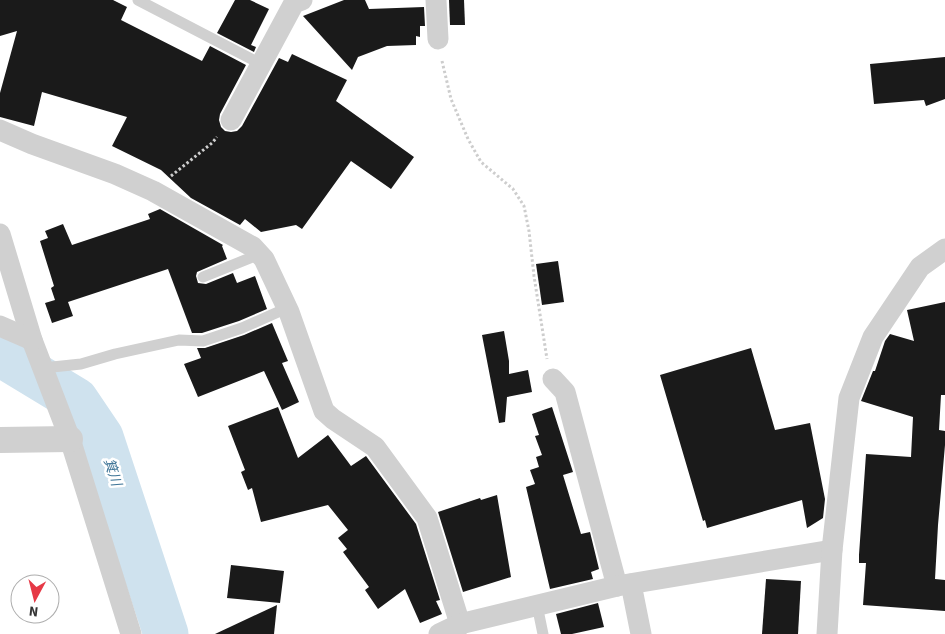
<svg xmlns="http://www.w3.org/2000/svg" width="945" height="634" font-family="'Source Sans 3','Noto Sans JP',sans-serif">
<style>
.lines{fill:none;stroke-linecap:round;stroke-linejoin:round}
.river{stroke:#cfe2ee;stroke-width:45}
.building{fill:#1a1a1a}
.path{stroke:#cdcdcd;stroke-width:3;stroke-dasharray:2.5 2.5;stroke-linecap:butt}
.service{stroke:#d0d0d0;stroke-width:11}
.minor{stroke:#d0d0d0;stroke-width:21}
.tertiary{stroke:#d0d0d0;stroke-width:26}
.labels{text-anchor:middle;stroke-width:5;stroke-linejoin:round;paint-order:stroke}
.water-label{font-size:14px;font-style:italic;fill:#3f7597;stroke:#fff}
</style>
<rect width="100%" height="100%" fill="#fff"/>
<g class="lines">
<polyline class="river" points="0,354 76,400 101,437 166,634"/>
</g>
<g class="building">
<polygon points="0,0 113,0 127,7 121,20 202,61 210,46 246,65 220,114 219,120 221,127 225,131 231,132 237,131 242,126 279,58 288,62 292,54 347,80 336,101 414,157 391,189 351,161 302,229 296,225 261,232 245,219 240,225 191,198 161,170 112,146 127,117 42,92 34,126 0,117 0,93 17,31 0,36"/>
<polygon points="235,0 250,0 269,9 251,45 256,47 254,52 217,33"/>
<polygon points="344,0 365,0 369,9 424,7 425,26 420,26 420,37 416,36 416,45 387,46 358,57 352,70 303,16"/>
<polygon points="449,0 464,0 465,25 450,25"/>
<polygon points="945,57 945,99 926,106 924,100 874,104 870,64"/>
<polygon points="160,209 223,245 222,246 227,259 197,272 196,276 198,283 206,284 233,273 237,283 255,276 267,309 239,321 202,333 192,333 168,269 68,302 73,316 52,323 45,303 55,300 51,288 54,286 40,241 48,238 45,231 63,224 72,245 150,219 148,214"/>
<polygon points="558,261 564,302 542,305 536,264"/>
<polygon points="945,302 945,395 941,395 939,430 945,431 945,445 938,525 935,579 945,580 945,611 863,605 866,563 859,563 859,555 866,454 911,457 913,417 861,401 873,371 875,371 885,341 890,334 914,341 907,310"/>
<polygon points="272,323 288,361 282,363 299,402 282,410 264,371 198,397 184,364 201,358 197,348 205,348 244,335"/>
<polygon points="504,331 509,361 509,374 528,370 532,392 507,397 505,422 499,423 482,335"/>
<polygon points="751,348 775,430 810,423 825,499 823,518 807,528 802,500 707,528 705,520 703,521 660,375"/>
<polygon points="278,407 298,458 328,435 351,466 366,456 416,524 440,600 436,601 442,614 420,623 405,589 378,609 365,590 369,587 343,552 347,549 338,538 348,530 328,505 261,522 252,488 248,490 241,472 245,470 228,426"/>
<polygon points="552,407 573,472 563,475 581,534 590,532 599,569 591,572 593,579 550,589 526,487 535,484 530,470 539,467 536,457 542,455 535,436 539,435 532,414"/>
<polygon points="497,495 511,577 463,592 438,512 480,498 481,500"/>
<polygon points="231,565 284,571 280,603 227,598"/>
<polygon points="766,579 801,581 798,634 762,634"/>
<polygon points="598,603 604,627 572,634 561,634 556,614"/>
<polygon points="277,605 274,634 215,634"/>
</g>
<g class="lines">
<g class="path">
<polyline points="442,61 451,99 468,139 481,162 513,189 524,206 529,231 534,276 547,359"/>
<polyline points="171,176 212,143 217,137"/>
</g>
<g class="service">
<polyline points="138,0 261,64"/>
<polyline points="203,277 260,254"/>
<polyline points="43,368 81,364 115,354 179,340 203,341 242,328 287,308"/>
<polyline points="537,605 543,634"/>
</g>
<g class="minor">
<polyline points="436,0 438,39"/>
<polyline points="231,120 294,3 302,0"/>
<polyline points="0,130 32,144 115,174 153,191 253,247 264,259 289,312 324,411 333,419 375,447 427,518 460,624 454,634"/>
<polyline points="0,234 32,340 70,439 131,634"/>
<polyline points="0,326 32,340"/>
<polyline points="553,379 565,392 617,586"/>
<polyline points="631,584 641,634"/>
<polyline points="439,634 460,624 617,586 832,550"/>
<polyline points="827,634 832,550 849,398 873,337 920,267 945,249"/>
</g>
<polyline class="tertiary" points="0,440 70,439"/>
</g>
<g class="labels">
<g class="water-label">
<text transform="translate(113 472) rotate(72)" y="5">箕川</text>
</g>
</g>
<g transform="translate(35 599) rotate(187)"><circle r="24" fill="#ffffff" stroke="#adadad"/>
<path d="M0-4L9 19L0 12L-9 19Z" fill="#e63946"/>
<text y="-8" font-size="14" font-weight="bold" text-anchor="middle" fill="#333333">N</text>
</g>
</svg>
